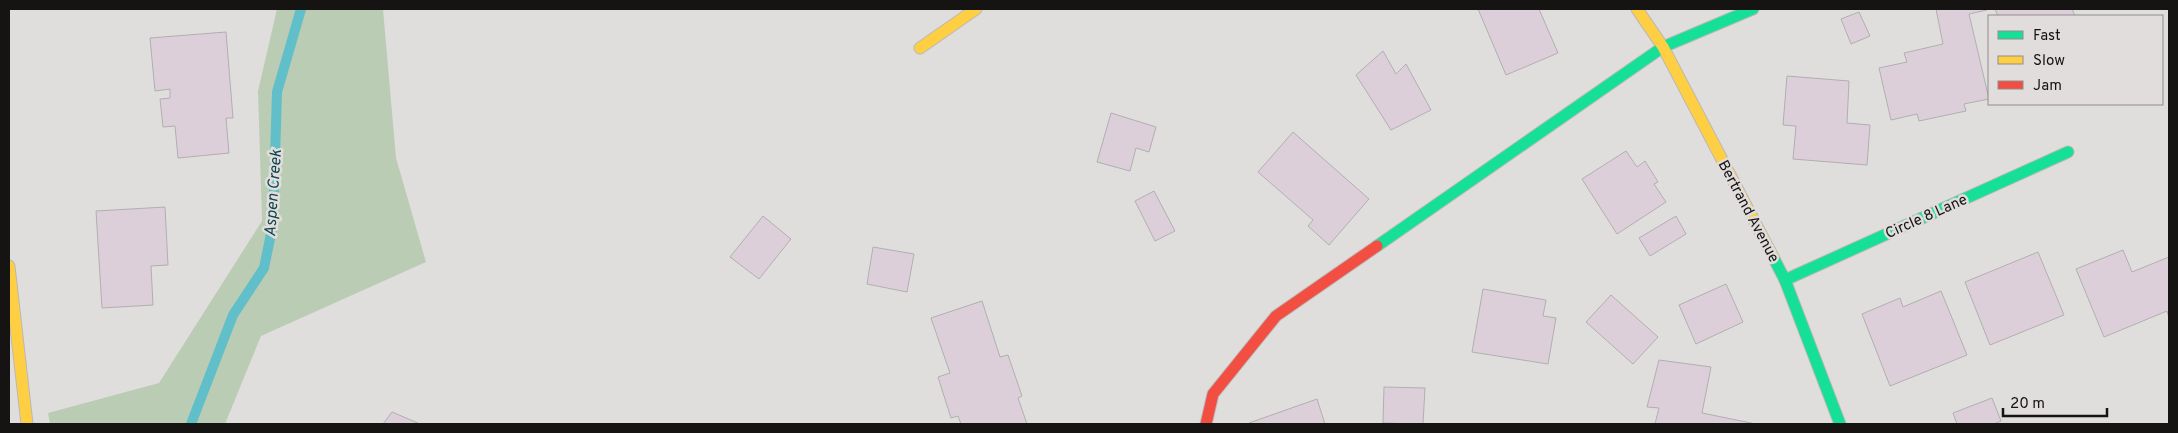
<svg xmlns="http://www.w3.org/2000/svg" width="2178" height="433" font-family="Overpass,sans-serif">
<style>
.green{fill:#bbccb4}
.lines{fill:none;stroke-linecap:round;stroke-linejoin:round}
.stream{stroke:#61bfc9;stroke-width:10}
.building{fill:#ddcfda;stroke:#b0afaf}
.fast-casing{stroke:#bab9b8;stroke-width:13}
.slow-casing{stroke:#bab9b8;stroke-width:13}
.jam-casing{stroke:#bab9b8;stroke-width:13}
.fast{stroke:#16e098;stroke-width:11}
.slow{stroke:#ffcf43;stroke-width:11}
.jam{stroke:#f24e42;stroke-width:11}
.labels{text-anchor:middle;stroke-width:5;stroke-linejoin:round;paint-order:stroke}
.street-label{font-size:15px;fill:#151413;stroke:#e1dddc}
.water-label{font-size:16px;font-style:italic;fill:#0c464c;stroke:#e1dddc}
</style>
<rect width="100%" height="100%" fill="#e0dedd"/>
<polygon class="green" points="277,9 383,9 396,158 426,262 261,336 225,424 50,424 48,413 159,383 262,221 258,91"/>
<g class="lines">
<polyline class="stream" points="191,424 233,315 264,268 273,224 277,92 301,9"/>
</g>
<g class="building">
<polygon points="1478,9 1539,9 1558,53 1506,75"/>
<polygon points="1936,9 1986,9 1987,10 1969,14 1989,99 1964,104 1966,111 1919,121 1917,114 1891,120 1879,68 1907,62 1904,53 1943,44"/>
<polygon points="1995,9 2072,9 2075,16 1998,16"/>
<polygon points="1859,12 1870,36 1851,44 1841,19"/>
<polygon points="226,32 233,118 226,118 229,153 178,158 175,126 163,127 160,99 170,98 170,89 155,91 150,38"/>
<polygon points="1383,51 1396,74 1406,64 1431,110 1391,130 1356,75"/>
<polygon points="1787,76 1849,81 1847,123 1870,125 1867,165 1793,159 1796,126 1783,125"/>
<polygon points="1111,113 1156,127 1149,152 1136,148 1130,171 1097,162"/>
<polygon points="1293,132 1369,199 1329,245 1308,226 1313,220 1258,172"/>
<polygon points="1626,151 1637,167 1645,161 1658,182 1654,184 1666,202 1617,234 1582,179"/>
<polygon points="1154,191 1175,231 1155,241 1135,201"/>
<polygon points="165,207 168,265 151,266 153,305 102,308 96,211"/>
<polygon points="763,216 791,239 759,279 730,257"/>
<polygon points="1676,216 1686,234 1650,256 1639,238"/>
<polygon points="873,247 914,254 907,292 867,284"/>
<polygon points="2123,250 2132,272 2169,257 2169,318 2167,311 2104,337 2076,269"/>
<polygon points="2038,252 2064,315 1990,345 1965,282"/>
<polygon points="1726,284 1743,322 1696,344 1679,305"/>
<polygon points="1483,289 1546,300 1543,316 1556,318 1548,364 1472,352"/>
<polygon points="1941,291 1967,355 1890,386 1862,314 1900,298 1903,307"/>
<polygon points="1611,295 1658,337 1633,364 1586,322"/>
<polygon points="982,301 1000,357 1008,355 1022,396 1018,398 1027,424 961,424 958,416 951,418 938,377 950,373 931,318"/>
<polygon points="1659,360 1711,367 1702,413 1756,424 1655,424 1659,408 1647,407"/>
<polygon points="1384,387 1425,388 1423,424 1383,423"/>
<polygon points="1992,398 2001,421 1994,424 1957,424 1953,413"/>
<polygon points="1317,399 1325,424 1250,424 1249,423"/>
<polygon points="392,412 420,424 383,424"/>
</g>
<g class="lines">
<defs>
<g id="fast">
<polyline points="1377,246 1663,47 1753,9"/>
<polyline points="1773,257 1785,280 1840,424"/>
<polyline points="1785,280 2068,152"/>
</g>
<g id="slow">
<polyline points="1637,9 1663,47 1773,257"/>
<polyline points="920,48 976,9"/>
<polyline points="9,266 27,424"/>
</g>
<polyline id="jam" points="1206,424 1213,394 1276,316 1377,246"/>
</defs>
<use href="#fast" class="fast-casing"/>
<use href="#slow" class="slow-casing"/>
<use href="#jam" class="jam-casing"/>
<use href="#fast" class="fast"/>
<use href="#slow" class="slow"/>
<use href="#jam" class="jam"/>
</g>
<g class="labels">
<g class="street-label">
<text transform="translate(1749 211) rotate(62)" y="5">Bertrand Avenue</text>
<text transform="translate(1926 216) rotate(-24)" y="5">Circle 8 Lane</text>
</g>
<g class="water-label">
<text transform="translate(272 193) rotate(-86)" y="6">Aspen Creek</text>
</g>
</g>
<rect width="2178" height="433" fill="none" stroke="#151413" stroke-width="20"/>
<rect x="1988" y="15" width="175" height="90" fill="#e1dddc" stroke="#8f8d8c"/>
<rect x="1998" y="31" width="25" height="8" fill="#16e098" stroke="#8f8d8c"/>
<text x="2033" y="40" font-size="15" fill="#151413">Fast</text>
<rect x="1998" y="56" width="25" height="8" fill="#ffcf43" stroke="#8f8d8c"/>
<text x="2033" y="65" font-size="15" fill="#151413">Slow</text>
<rect x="1998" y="81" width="25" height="8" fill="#f24e42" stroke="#8f8d8c"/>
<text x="2033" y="90" font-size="15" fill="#151413">Jam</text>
<path d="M2003 408v8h104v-8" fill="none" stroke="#151413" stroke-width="2.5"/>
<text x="2010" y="408" font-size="15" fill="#151413" stroke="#e1dddc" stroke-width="4" paint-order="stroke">20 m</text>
</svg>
